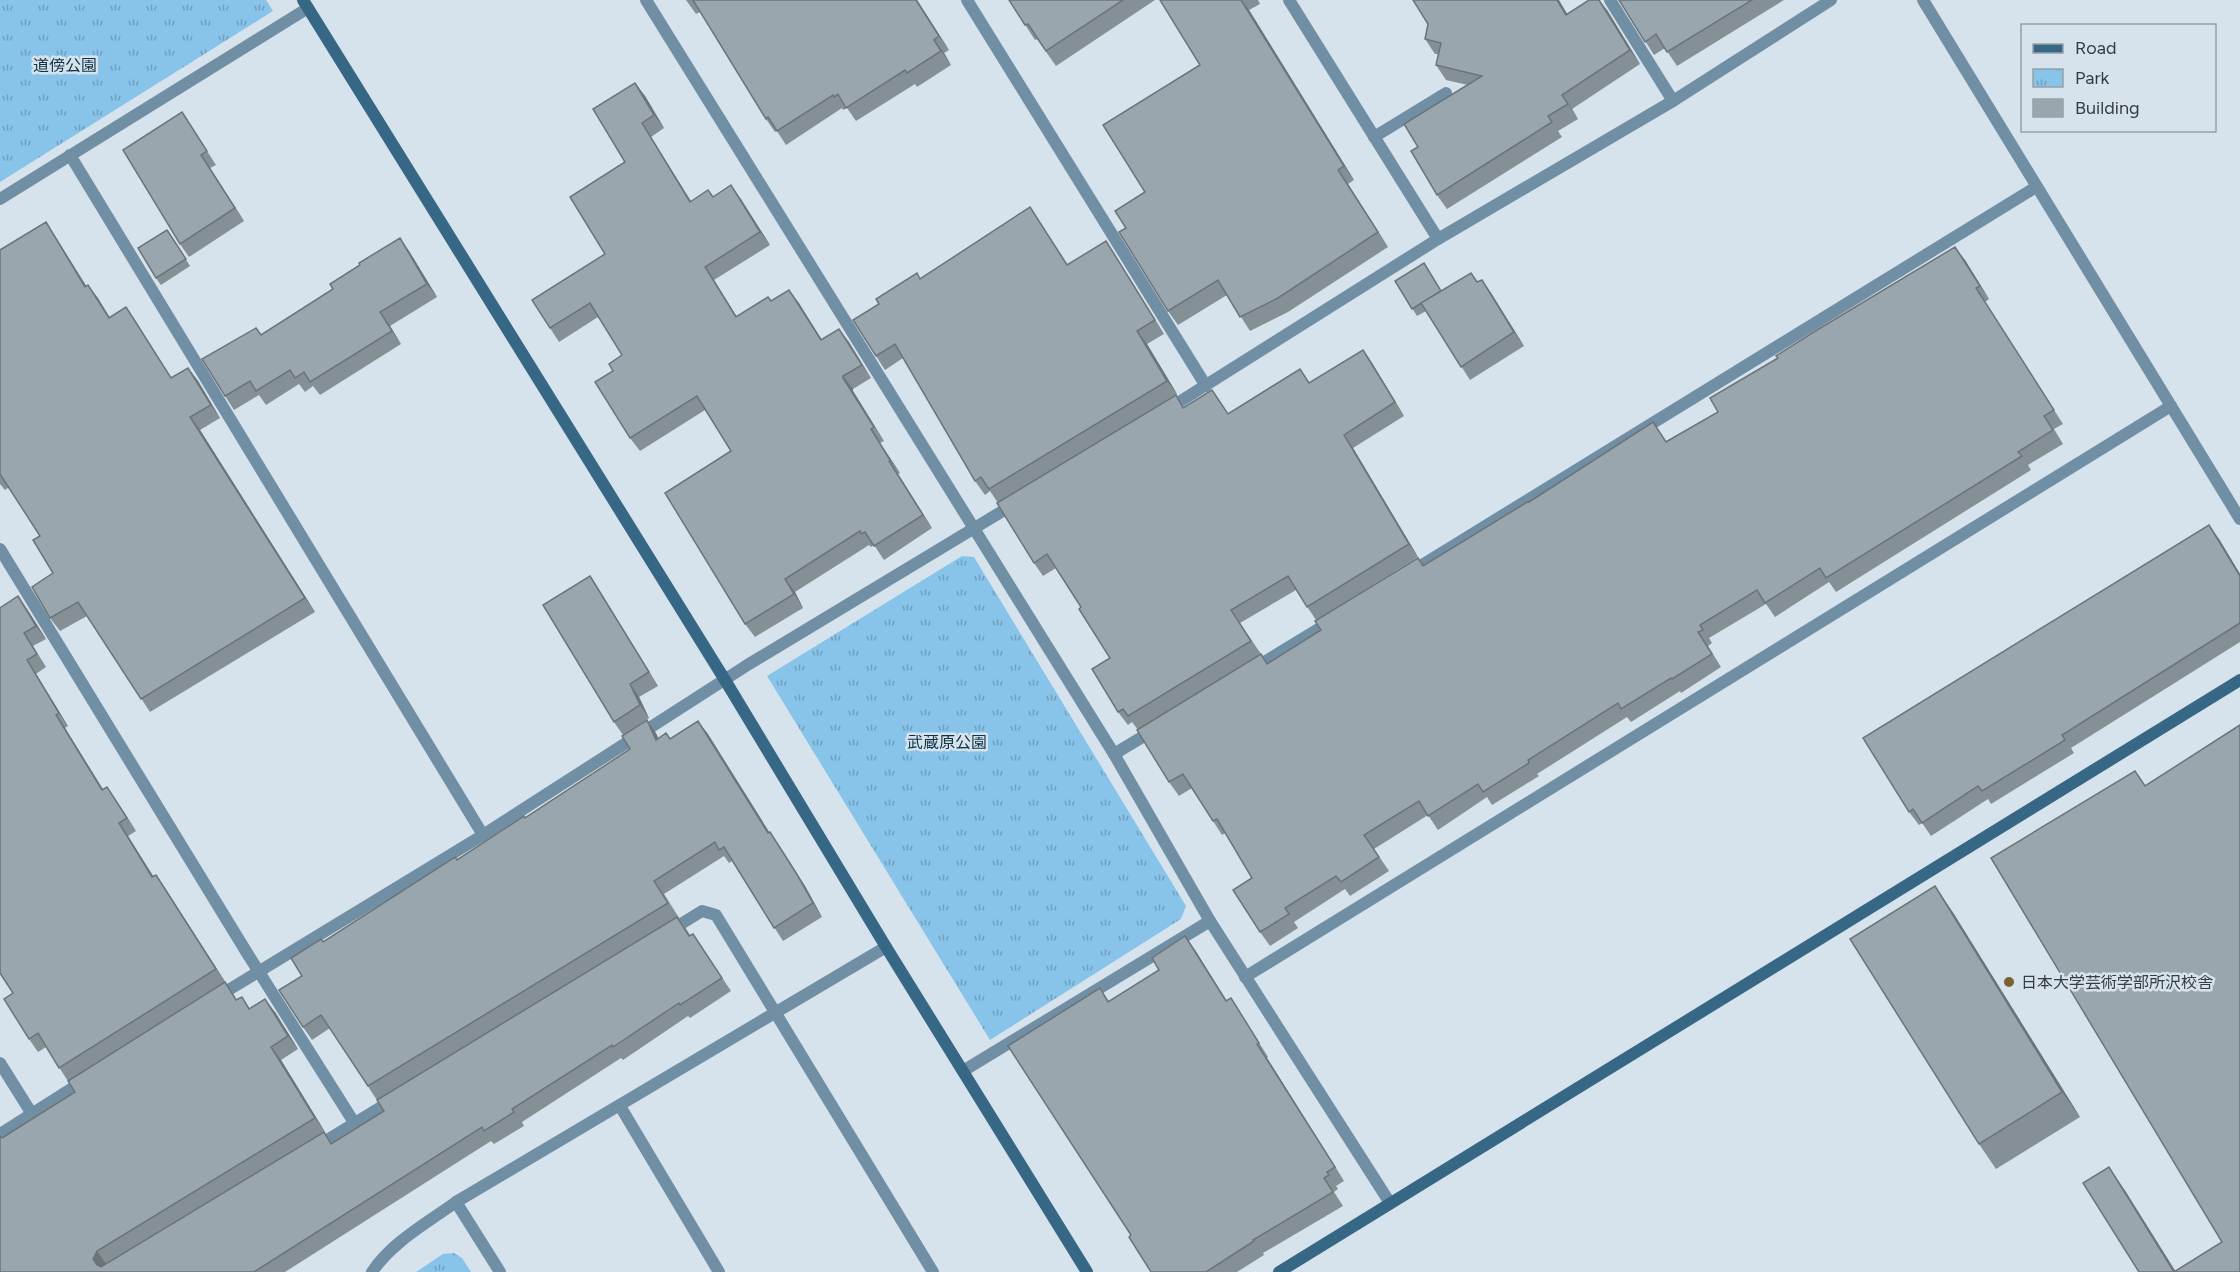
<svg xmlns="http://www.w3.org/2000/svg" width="2240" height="1272" font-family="Figtree,'Noto Sans JP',sans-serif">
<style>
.park{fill:url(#park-tufts)}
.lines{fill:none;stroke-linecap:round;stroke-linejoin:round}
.lane{stroke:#708fa5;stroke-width:12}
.street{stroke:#708fa5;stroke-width:12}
.secondary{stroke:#366886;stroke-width:12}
.wall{fill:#848f96}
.shaded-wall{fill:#6c747a}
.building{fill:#9aa6ae;stroke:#6c747a;stroke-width:1.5}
.poi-dot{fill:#766331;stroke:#d7e3ec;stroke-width:2}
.labels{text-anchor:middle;stroke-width:5;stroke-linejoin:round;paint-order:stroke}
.park-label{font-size:16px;fill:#0f3348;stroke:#d7e3ec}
.poi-label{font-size:16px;fill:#373c40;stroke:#d7e3ec;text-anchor:start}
</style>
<defs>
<pattern id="park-tufts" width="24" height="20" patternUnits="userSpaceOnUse" patternTransform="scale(1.5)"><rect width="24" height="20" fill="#88c3ea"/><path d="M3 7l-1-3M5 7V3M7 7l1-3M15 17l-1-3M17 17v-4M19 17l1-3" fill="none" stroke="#70a0bf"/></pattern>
</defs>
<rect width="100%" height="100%" fill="#d7e3ec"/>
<g class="park">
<polygon points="0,0 266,0 273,11 0,182"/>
<polygon points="962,556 974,557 1186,906 1181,919 990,1040 767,676"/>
<polygon points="454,1253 462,1258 471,1272 416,1272 443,1254"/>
</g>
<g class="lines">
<polyline class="lane" points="1374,137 1446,93"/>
<g class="street">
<polyline points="646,0 1114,754 1210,921 1390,1203"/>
<polyline points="967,0 1206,386"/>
<polyline points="1289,0 1438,239"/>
<polyline points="1610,0 1673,101"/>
<polyline points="1923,0 2240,519"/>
<polyline points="70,155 483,835"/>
<polyline points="0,199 308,8"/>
<polyline points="1168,409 1438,239 1673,101 1831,0"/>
<polyline points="0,549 247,953 355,1124"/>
<polyline points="1409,573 2036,187"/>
<polyline points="1253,669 1333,620"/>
<polyline points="1114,754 1154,730"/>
<polyline points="668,932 702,911 716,915 933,1272"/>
<polyline points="1245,977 2171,406"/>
<polyline points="217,997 483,835 749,664 1016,503"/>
<polyline points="0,1063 32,1114"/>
<polyline points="963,1071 1210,921"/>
<polyline points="620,1106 719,1272"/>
<polyline points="0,1134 85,1080"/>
<polyline points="314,1148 394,1099"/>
<polyline points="456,1202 500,1272"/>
<path d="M 372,1272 C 392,1242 427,1223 456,1202 L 886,947"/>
</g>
<g class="secondary">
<polyline points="303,0 725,680 886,947 1087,1272"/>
<polyline points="1279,1272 2240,680"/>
</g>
</g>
<g class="wall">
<polygon points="686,0 917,0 949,50 944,53 951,65 917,87 915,84 856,121 847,108 843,110 842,108 786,145 777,131 775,132 766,119 700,12 696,14"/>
<polygon points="1009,0 1155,0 1056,66 1037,39 1035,40"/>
<polygon points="1160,0 1258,0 1260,4 1249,10 1354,180 1348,184 1388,247 1288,312 1250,331 1227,295 1178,325 1168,311 1126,228 1145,192 1200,65"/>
<polygon points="1619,0 1784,0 1677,66 1665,48 1654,55"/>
<polygon points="1607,10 1640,64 1572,109 1578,119 1558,131 1562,137 1447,209 1437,195 1418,147 1468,85 1446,80 1436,65 1438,54 1435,54 1425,39 1428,24"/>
<polygon points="635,83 645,96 664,128 651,137 691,201 713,197 731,185 770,245 714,280 736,316 771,301 789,290 822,340 839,329 871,378 853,389 853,391 884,441 880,443 900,473 898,474 932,528 884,560 874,545 871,547 869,545 795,592 803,608 755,637 745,624 731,451 705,410 640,451 630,438 613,371 622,355 598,317 559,342 550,328 605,254 625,162"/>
<polygon points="182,112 216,165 210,168 244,221 189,257 180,244"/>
<polygon points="1030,207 1068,265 1106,241 1115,255 1164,334 1147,344 1177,394 998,503 990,491 985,495 975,481 903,358 885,370 876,356 879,304 921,278"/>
<polygon points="55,236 86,286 88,285 109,317 126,307 171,378 188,368 198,381 220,418 200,430 315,612 150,712 87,616 60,631 50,618 53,573 40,536 9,487 5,490 0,484 0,250"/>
<polygon points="172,237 190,266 161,285 156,278"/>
<polygon points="409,251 437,297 390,326 401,344 320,395 313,386 305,392 299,384 266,405 259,395 234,410 225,396 261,335"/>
<polygon points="1965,260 1989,299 1985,302 2063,424 2054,429 2063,444 2028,465 2031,470 1836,592 1829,582 1775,617 1766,604 1709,638 1712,643 1708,646 1721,667 1681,693 1680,691 1631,722 1627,717 1537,774 1539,776 1492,805 1487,797 1438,830 1428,815 1374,849 1389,871 1350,896 1345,889 1294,922 1298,928 1270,946 1260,932 1252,878 1225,833 1222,835 1192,788 1179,796 1169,782 1268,664 1424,566 1529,502 1666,441 1718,412"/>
<polygon points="1395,281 1442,291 1477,282 1491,293 1524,346 1470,380 1426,311 1417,316"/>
<polygon points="1363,350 1372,363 1404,416 1353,448 1418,557 1316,620 1296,590 1240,623 1261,654 1138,730 1132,722 1128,725 1118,712 1110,658 1081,607 1056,568 1043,576 1034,563 1184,407 1221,403 1228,414 1310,383"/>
<polygon points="2219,539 2240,574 2240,642 2071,748 2074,753 1991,804 1988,799 1931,836 1922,823 1919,825 1909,812"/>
<polygon points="590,576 599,590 658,686 639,697 649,718 623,735 614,722"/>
<polygon points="0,608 27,609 46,639 33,646 46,667 36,674 68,726 65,728 103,789 116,800 136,831 128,836 153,877 156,875 165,888 237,1000 242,997 249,1008 275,1012 298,1049 281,1060 325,1132 324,1132 332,1143 384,1111 330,1028 312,1040 303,1027 302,976 323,942 526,818 630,749 647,720 658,738 670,739 698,721 769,833 779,845 805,886 822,917 783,941 732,861 729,863 724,856 664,894 690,935 693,934 731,991 690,1018 688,1016 623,1060 621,1058 522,1122 524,1126 494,1144 491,1141 285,1272 0,1272 2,1138 75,1092 46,1047 38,1052 29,1039 13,993"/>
<polygon points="1952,911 2080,1117 1996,1169 1979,1144"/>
<polygon points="1195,950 1227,1001 1231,998 1240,1012 1268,1057 1267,1058 1344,1181 1336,1186 1338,1189 1334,1192 1343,1206 1263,1253 1264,1255 1237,1272 1151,1272 1131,1235 1100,988 1109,1001"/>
</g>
<g class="shaded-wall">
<polygon points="916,0 917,0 949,50 939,36"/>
<polygon points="1241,0 1249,10 1354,180 1344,166"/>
<polygon points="1557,0 1559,0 1576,29 1566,15"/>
<polygon points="1599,0 1607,10 1640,64 1630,50"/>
<polygon points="934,40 944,53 951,65 941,51"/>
<polygon points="635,83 645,96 664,128 654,115"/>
<polygon points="1562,95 1572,109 1578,119"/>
<polygon points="642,123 651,137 699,215 690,202"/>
<polygon points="201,155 210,168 244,221 235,208"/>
<polygon points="1338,170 1348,184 1388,247 1378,232"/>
<polygon points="731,185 741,199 770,245 760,232"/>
<polygon points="46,222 55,236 95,300 85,287"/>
<polygon points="400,238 409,251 437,297 427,284"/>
<polygon points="1106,241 1115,255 1164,334 1155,320"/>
<polygon points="1955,247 1965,260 1989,299 1980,286"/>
<polygon points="705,267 714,280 745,330 736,317"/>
<polygon points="1482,280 1491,293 1524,346 1514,332"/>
<polygon points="88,285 98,298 118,331 109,318"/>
<polygon points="789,290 799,303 830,353 821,340"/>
<polygon points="126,307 135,320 180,392 171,378"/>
<polygon points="380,312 390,326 401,344 392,331"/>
<polygon points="839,329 849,342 871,378 862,365"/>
<polygon points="1137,331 1147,344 1177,394 1167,381"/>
<polygon points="1363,350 1372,363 1404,416 1395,402"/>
<polygon points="188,368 198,381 220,418 211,405"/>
<polygon points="843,376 853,389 853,391 884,441 843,378"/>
<polygon points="190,417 200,430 315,612 305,598"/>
<polygon points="871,429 880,443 900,473 890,460"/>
<polygon points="1344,435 1353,448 1418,557 1409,544"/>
<polygon points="889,461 898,474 932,528 923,515"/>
<polygon points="2209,525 2219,539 2240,574 2240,576"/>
<polygon points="590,576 599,590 658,686 649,672"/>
<polygon points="785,579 795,592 803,608 794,594"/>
<polygon points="18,596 27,609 46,639 36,626"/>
<polygon points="27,660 36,674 68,726 59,713"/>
<polygon points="630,684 639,697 649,718 640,705"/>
<polygon points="56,715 65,728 111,803 102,790"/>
<polygon points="647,720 656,733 665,753 656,740"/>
<polygon points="698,721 708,734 778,846 768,833"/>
<polygon points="107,787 116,800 136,831 127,818"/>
<polygon points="119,823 128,836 162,890 152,877"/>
<polygon points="770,832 805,886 822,917 813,903"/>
<polygon points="156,875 165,888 225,982 216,969"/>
<polygon points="1935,886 1952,911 2080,1117 2062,1092"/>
<polygon points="1185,936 1195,950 1235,1015 1226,1001"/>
<polygon points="265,999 275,1012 298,1049 288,1036"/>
<polygon points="1257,1044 1267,1058 1344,1181 1335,1167"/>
<polygon points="271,1047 281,1060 325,1132 315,1118"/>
<polygon points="2109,1167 2126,1192 2176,1272 2174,1272"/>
<polygon points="97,1251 107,1265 102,1272 93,1259"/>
</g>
<g class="building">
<polygon points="693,0 916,0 939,36 934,40 941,51 907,73 905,70 846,108 838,94 834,97 833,95 777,131 768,117 766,119"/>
<polygon points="1009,0 1123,0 1046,51 1028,24 1025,25"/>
<polygon points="1160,0 1241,0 1344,166 1338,170 1378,232 1278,298 1240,317 1218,280 1168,311 1119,232 1126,228 1115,211 1145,192 1103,125 1200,65"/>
<polygon points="1413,0 1557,0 1566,15 1589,0 1599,0 1630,50 1562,95 1568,104 1548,116 1552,122 1437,195 1411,151 1418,147 1404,124 1482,76 1436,65 1441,43 1425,39 1428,24"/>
<polygon points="1619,0 1752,0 1667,52 1656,34 1645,42"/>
<polygon points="635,83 654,115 642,123 690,202 708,190 713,197 731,185 760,232 705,267 736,317 768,297 771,301 789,290 821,340 839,329 862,365 843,376 843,378 874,427 871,429 890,460 889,461 923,515 874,546 865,532 861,534 860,531 785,579 794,594 745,624 665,493 731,451 697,396 630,438 595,382 613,371 609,364 622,355 590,303 550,328 532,300 605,254 570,197 625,162 593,109"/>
<polygon points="182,112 207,151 201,155 235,208 180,244 123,150"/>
<polygon points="1030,207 1067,265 1106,241 1155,320 1137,331 1167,381 989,489 981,477 975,481 895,344 876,356 853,320 879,304 876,299 917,273 920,279"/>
<polygon points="46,222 85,287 88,285 109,318 126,307 171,378 188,368 211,405 190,417 305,598 141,699 78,602 50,618 32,587 53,573 33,540 40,536 0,474 0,250"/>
<polygon points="167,230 186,259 156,278 138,248"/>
<polygon points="400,238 427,284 380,312 392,331 310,382 304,372 295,378 290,370 256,391 250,381 225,396 202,359 256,328 261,335 333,289 330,284 360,265 359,263"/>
<polygon points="1955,247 1980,286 1976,288 2054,410 2044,416 2053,430 2018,452 2022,456 1826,578 1820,568 1765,603 1757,590 1700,625 1703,630 1698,632 1712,654 1672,679 1671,678 1621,709 1618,703 1528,760 1529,763 1483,792 1478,784 1428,816 1419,801 1364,835 1379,857 1341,882 1336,876 1285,908 1289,914 1260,932 1233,890 1252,878 1217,819 1213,821 1183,774 1169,782 1137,730 1261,654 1267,664 1321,630 1315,621 1418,558 1423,566 1529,501 1529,502 1653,422 1666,442 1718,412 1710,398 1778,358 1776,356 1817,330"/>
<polygon points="1424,263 1441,291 1412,309 1395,281"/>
<polygon points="1471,273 1477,282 1482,280 1514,332 1461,367 1421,303"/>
<polygon points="1363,350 1395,402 1344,435 1409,544 1307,607 1288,576 1231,610 1251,641 1128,716 1123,709 1118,712 1092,669 1110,658 1079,609 1081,607 1047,554 1034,563 997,503 1176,395 1183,408 1212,390 1228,414 1300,369 1309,383"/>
<polygon points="2209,525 2240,576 2240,623 2062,735 2065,740 1982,791 1978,786 1922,823 1913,809 1909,812 1863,738"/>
<polygon points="590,576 649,672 630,684 640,705 614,722 543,605"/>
<polygon points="18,596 36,626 24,633 37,654 27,660 59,713 56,715 102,790 107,787 127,818 119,823 152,877 156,875 216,969 59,1068 38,1033 29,1039 4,999 13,993 0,973 0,608"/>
<polygon points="647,720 656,740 666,733 670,739 698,721 768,833 770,832 796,873 813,903 774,928 724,847 719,850 715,842 654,881 668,903 368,1086 321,1015 303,1027 279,990 302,976 291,958 321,939 323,942 455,857 457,860 524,816 525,818 630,749 622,736"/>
<polygon points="2240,725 2240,1272 2139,1272 2083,1183 2109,1167 2174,1272 2222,1242 1991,858 2135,771 2145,786"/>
<polygon points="1935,886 2062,1092 1979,1144 1850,939"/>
<polygon points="677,917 689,936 693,934 722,978 680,1005 679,1003 613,1047 612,1045 512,1109 514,1112 484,1131 482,1127 254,1272 0,1272 0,1136 2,1138 75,1092 68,1081 225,982 236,1000 242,997 249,1009 265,999 288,1036 271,1047 315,1118 97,1251 93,1259 97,1265 101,1267 324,1132 331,1144 384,1111 377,1100"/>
<polygon points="1185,936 1226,1001 1231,998 1259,1043 1257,1044 1335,1167 1327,1172 1329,1175 1324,1178 1333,1192 1253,1240 1254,1241 1206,1272 1151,1272 1129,1237 1131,1235 1008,1046 1100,988 1108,1002 1159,970 1152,958"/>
</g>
<circle class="poi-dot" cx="2009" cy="982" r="6"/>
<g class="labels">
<g class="park-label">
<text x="65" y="71">道傍公園</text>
<text x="947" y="748">武蔵原公園</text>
</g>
<g class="poi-label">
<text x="2021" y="988">日本大学芸術学部所沢校舎</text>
</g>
</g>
<rect x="2021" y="24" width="195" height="108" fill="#d7e3ec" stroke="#97a0a7" stroke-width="1.5"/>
<rect x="2033" y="44" width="30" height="9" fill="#366886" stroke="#97a0a7" stroke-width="1.5"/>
<text x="2075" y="54" font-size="18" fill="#373c40">Road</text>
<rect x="2033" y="69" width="30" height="18" fill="url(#park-tufts)" stroke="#97a0a7" stroke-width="1.5"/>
<text x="2075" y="84" font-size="18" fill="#373c40">Park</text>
<rect x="2033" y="99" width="30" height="18" fill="#9aa6ae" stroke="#97a0a7" stroke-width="1.5"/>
<text x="2075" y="114" font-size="18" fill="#373c40">Building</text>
</svg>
